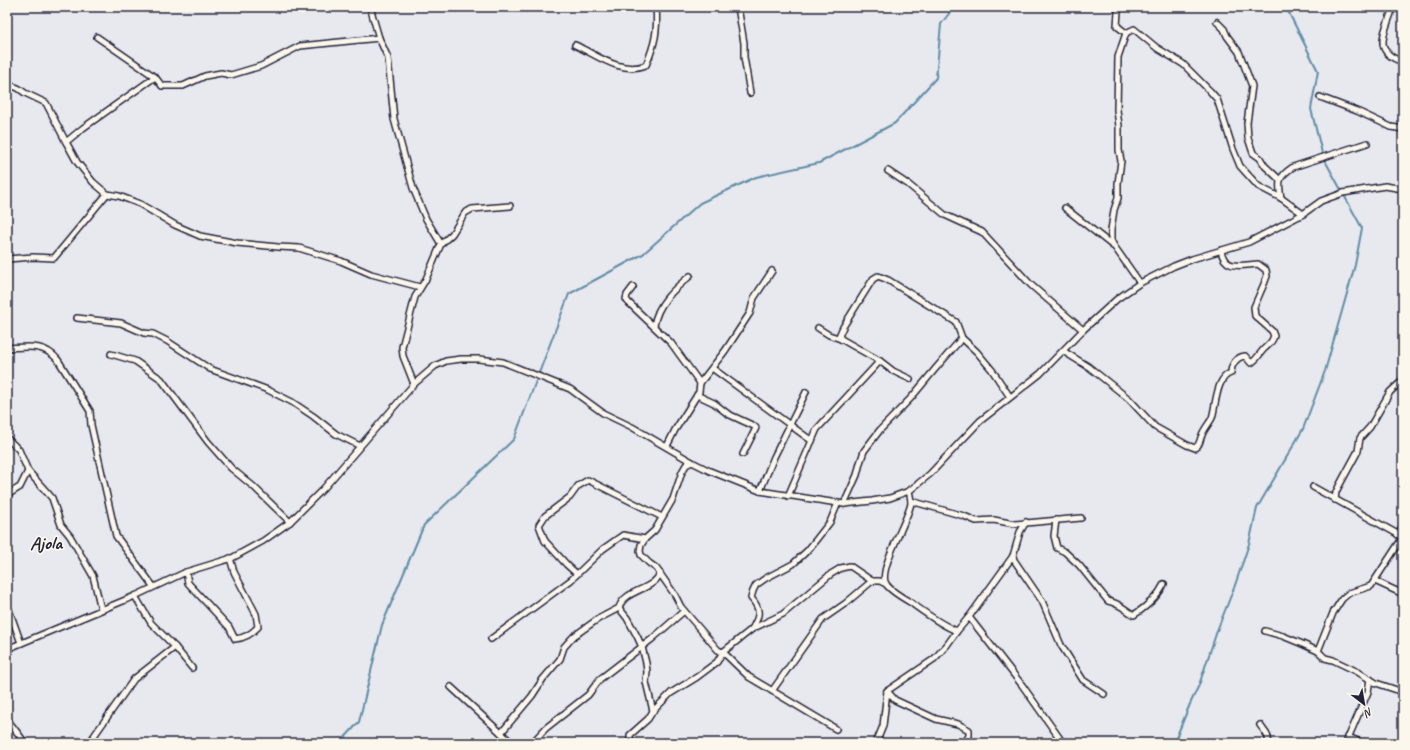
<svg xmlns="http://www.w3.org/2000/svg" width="1410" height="750" font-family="Caveat,sans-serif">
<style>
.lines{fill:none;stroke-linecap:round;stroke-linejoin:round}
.stream{stroke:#618da5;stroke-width:2}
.street-casing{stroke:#22223b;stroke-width:8}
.street{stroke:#fbf7ec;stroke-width:5}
.labels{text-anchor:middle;stroke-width:3.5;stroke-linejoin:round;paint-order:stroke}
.quarter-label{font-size:19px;font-weight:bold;fill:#22223b;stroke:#fbf7ec}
</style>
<rect width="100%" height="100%" fill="#e8e8ef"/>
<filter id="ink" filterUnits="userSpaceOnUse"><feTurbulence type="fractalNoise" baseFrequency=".025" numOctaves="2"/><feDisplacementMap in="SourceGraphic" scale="8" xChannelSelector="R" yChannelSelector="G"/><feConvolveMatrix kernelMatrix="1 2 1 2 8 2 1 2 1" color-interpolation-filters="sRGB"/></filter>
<g filter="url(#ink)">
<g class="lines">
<g class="stream">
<polyline points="340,743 359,722 382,625 424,525 514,439 569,294 643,254 700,203 756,177 819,163 895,123 936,78 941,24 954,7"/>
<polyline points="1174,743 1190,704 1199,685 1218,628 1234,588 1249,544 1257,508 1303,429 1325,371 1355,265 1362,228 1323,157 1311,109 1318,71 1286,7"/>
</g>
<defs>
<g id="street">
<polyline points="370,7 379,38 388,58 394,119 413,188 426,219 441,244"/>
<polyline points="738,7 744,43 744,57 750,93"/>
<polyline points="1120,7 1118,12 1117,26 1126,33"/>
<path d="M 1393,7 C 1386,32 1370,51 1403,62"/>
<polyline points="1217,22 1224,29 1227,36 1239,52 1252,86 1247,123 1248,138 1253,153 1260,158 1265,166 1280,180"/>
<polyline points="97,37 155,77 162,86 183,86 205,76 221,73 231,75 261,66 300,46 379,38"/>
<path d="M 575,45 C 597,55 621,75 646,65 C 655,44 658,30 656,7"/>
<polyline points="7,84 18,88 25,93 46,103 66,142"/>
<polyline points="1320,97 1357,111 1391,127 1403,129"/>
<polyline points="888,171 909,185 945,215 982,232 1031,285 1083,330"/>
<polyline points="107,194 119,196 140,204 175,225 200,236 237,243 278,247 299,248 341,261 371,274 420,287"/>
<path d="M 1281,198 C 1278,181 1278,177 1293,167 L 1367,143"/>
<polyline points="1065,208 1113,246"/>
<polyline points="7,259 33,257 54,258 107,194 93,182 77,162 66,142 83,128 155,77"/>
<polyline points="1140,283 1114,246 1111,240 1111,230 1114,210 1118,198 1118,183 1121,161 1119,150 1119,126 1117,110 1118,57 1126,33 1134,29 1157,48 1183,64 1210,91 1217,99 1233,149 1240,166 1258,186 1281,198 1303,214"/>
<polyline points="633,287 627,295 626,299 628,302 671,343 700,383 699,392 675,430 667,446"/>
<polyline points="77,318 121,323 144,333 153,334 167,341 210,369 268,390 292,402 313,416 336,434 360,446"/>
<path d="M 654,326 C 657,304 674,289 690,276"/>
<polyline points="818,328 829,335 841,339 880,361 893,371 910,379"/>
<polyline points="841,339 839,336 843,327 873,279 878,276 888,280 956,322 962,338 977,352 992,370 1010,397"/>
<path d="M 7,348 C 27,347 44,343 58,360 L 90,411 L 91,425 L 116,536 L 153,586"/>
<path d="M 1063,351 L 1089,367 L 1129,399 L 1155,427 L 1187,445 L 1195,448 C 1201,444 1199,441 1202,435 C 1204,429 1209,424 1212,418 C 1216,406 1216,377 1231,373 C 1231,365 1236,357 1245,356 L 1251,363 C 1258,359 1259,354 1264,349 C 1269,344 1272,343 1274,336 L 1272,331 L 1255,316 L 1254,307 L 1264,284 L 1267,276 L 1266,270 L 1258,264 C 1242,265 1224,271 1221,250"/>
<polyline points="111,354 135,361 161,379 208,442 231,468 254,487 290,522"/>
<polyline points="712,368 812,441"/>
<polyline points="700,383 725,351 750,313 754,298 772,271"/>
<polyline points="414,384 403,356 402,347 415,297 426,279 441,244 452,234 465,213 472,209 510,206"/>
<polyline points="697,395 714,403 728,414 754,426 756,428 743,454"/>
<polyline points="7,438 19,450 28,471 52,498 61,525 70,536 93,576 101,609"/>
<polyline points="692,462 686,465 682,472 673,499 655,530 645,539 641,545 640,551 641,555 649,563 656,568 675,595 681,607 718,650 723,652 749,677 836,729"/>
<polyline points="1313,487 1403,537"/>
<polyline points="760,491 774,457 806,392"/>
<path d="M 909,491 C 910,495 911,499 911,503 C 909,519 877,570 886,584 C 890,590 903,598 910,602 C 924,612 941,625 957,631"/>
<polyline points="7,495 20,487 28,471"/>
<polyline points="788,496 817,429 880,361"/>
<polyline points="1335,500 1336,492 1339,486 1358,451 1360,438 1370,427 1390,392 1403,380"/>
<polyline points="911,501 964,516 976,521 994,520 1015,524 1081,518"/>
<polyline points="844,504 857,475 860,463 864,451 880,430 911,398 936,368 962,338"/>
<path d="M 1056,520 L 1054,536 L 1057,548 L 1065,552 L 1079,565 L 1108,601 C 1119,603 1124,609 1134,615 C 1146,607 1158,597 1164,584"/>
<polyline points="1398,535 1403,525"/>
<polyline points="1013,556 1014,560 1042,601 1061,645 1083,680 1104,694"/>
<path d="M 186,572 L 188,583 L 229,627 L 235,639 C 245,638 251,634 258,627 L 256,614 L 234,572 L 230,558"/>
<polyline points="577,574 567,565 545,541 539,525 545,516 570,497 578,486 588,480 662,517"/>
<polyline points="1375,581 1403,594"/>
<polyline points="135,596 151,623 175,647 192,668"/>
<polyline points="7,604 21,643"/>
<polyline points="969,617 1022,685 1063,743"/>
<path d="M 752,629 C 759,617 762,610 751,598 L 753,591 L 756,585 L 766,578 L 793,564 L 808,550 L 830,522 L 838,503"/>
<polyline points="1265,631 1283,636 1300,643 1318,651 1325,658 1333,660 1358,672 1376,683 1403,692"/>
<polyline points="491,639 571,580 603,549 623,535 645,539"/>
<polyline points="7,649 135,596 186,572 232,558 263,541 290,522 324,488 414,384 435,366 446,361 461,359 479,359 503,362 570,389 603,413 632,427 692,462 710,471 760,491 844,504 872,501 890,498 909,491 930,474 980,421 1040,374 1083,330 1117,299 1140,283 1174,266 1192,259 1249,242 1303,214 1321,201 1343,193 1385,186 1403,189"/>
<polyline points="1318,651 1333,613 1342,599 1349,593 1371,586 1403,537"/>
<polyline points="451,687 512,743"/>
<polyline points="772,691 823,619 846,603 872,581"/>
<polyline points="887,691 934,659 947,645 957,631 969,617 1013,556 1020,532 1026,522"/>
<polyline points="887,691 895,700 936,719 958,724 969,730 969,736 964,743"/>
<polyline points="653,711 671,693 697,677 717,662 723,652 752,629 783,614 831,574 841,568 850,566 872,581 880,581 886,584"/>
<polyline points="7,719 25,743"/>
<path d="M 1260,725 C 1264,731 1270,736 1268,743"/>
<polyline points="501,733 532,696 543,679 560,659 564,647 574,636 598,619 619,608"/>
<polyline points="1348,737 1363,743"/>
<polyline points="89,743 134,679 175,647"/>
<polyline points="532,743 546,728 588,695 600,679 652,639 684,611"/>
<path d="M 632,743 L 630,739 L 630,735 L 648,719 L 653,711 L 646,682 L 647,672 L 646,663 L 642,647 L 637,636 L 627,618 L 619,608 C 624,589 654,591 660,573"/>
<polyline points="876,743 883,726 887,691"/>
<polyline points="1346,743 1368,692 1370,679"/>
</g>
</defs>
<use href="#street" class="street-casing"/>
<use href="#street" class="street"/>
</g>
</g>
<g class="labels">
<g class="quarter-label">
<text x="46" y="549">Ajola</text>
</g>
</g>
<rect width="1410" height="750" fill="none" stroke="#fbf7ec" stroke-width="24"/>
<rect x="12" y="12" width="1386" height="726" fill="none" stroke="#22223b" stroke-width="1.5" filter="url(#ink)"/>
<g transform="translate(1364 704) rotate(149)" stroke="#fbf7ec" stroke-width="3" paint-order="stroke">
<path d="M0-3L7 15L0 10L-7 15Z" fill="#22223b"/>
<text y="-6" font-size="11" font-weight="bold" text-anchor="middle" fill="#22223b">N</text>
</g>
</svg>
